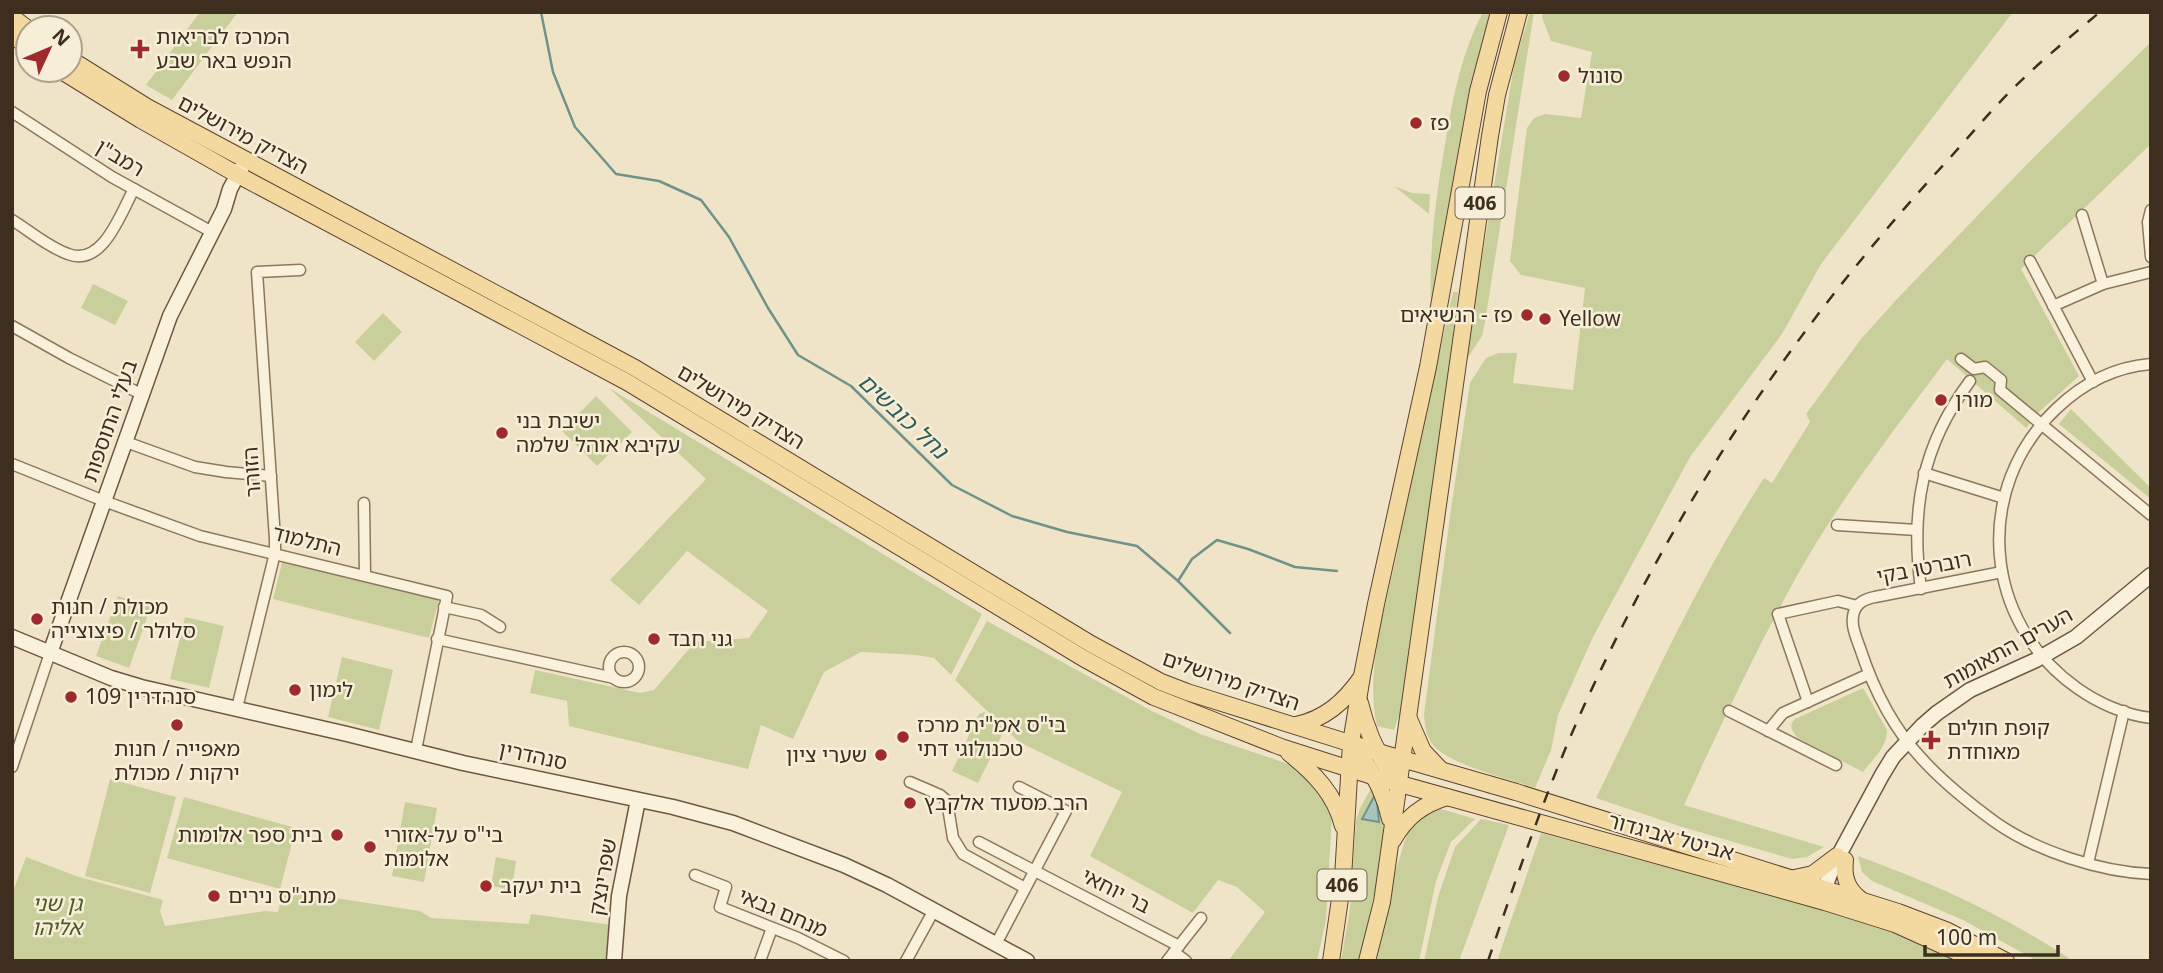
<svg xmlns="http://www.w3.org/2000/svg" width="2163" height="973" font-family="Georgia,'Noto Sans Hebrew',serif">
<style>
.green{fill:#c9cf9b}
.water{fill:#a9c4bc;stroke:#6f938a;stroke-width:2}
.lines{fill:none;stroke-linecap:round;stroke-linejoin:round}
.stream{stroke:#6f938a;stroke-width:2.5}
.street-casing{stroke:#8d765c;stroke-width:13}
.secondary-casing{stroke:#6f573f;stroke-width:17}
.primary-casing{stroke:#5b4430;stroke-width:18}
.street{stroke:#faf1dc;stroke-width:10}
.secondary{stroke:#faf1dc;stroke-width:14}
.primary{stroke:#f3d9a0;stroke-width:16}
.rail{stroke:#3d2e20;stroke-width:2.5;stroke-dasharray:12 12;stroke-linecap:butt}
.poi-dot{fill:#9e2a2b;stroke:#f7eed8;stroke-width:2.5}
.labels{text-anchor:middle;stroke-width:5;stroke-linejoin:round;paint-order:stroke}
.shield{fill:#f7eed8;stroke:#756857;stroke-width:2}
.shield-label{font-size:19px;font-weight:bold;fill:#3d2e20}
.poi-label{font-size:21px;fill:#3d2e20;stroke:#f7eed8;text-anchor:start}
.street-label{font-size:21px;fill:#3d2e20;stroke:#f7eed8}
.park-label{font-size:21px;font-style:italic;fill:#4d5a26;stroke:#f7eed8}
.water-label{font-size:23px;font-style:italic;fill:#2f5d5a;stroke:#f7eed8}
</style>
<rect width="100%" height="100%" fill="#f0e4c8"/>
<g class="green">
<polygon points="200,12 238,12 172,100 146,85"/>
<path d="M 1483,12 L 1491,12 L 1466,110 L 1431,305 C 1429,253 1435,201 1444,151 C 1452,102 1460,56 1483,12 Z"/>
<polygon points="1530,12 1534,12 1485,322 1482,336 1465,362 1514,65"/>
<path d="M 1543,12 L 2013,12 L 1821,264 L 1782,334 L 1690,457 L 1593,637 L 1558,715 L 1551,750 L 1535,788 C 1509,779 1450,765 1433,745 C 1426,736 1425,726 1424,714 L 1451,509 L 1470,383 L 1486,358 L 1498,353 L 1517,353 L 1513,383 L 1573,390 L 1585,288 L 1521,275 L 1510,261 L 1527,128 L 1534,118 L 1545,114 L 1581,118 L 1592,52 L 1551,41 L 1542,17 Z"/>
<path d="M 2151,42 L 2151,144 L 2021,269 L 2079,376 L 2039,412 L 2026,428 L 1947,359 C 1895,429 1841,498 1798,574 C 1756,649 1720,727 1684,805 L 1824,847 L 1807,857 L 1792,859 L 1682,827 L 1596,798 C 1649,690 1698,579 1764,478 L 1772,483 L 1810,422 L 1806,414 L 1861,339 L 1897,299 L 2035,156 Z"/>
<polygon points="1394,186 1412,193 1430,194 1429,214"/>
<polygon points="93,284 128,301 115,325 81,308"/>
<path d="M 1453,292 L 1458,292 L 1437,474 L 1400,713 L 1394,730 L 1377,726 C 1365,671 1385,611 1396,557 C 1414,469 1433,380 1453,292 Z"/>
<polygon points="383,313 402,332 374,361 355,342"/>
<polygon points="609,388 982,614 951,675 934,658 916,655 861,652 824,672 793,739 761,725 748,769 569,726 567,701 530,693 535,670 640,693 654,690 695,642 749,638 768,611 687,551 639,605 610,580 706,479"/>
<polygon points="596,396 632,432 597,466 562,431"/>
<polygon points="2071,409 2151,488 2151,499 2059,424"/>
<polygon points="283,559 439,599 429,638 273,599"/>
<polygon points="118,596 151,607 129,668 96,656"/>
<polygon points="185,617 224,626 209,688 170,679"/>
<polygon points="987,621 1152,711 1200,734 1306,770 1332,815 1326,920 1317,961 1228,961 1265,912 1237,887 1218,880 1193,913 1090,856 1122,792 1019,742 955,680"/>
<polygon points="342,657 393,670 379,730 328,717"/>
<path d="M 1863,688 L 1887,730 C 1888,746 1872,760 1863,772 L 1798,738 C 1792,732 1788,725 1795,719 Z"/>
<polygon points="984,712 1002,727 1003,733 978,783 952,771 979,714"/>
<polygon points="110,779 176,797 150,893 85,876"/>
<path d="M 1373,785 C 1376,789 1380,794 1381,799 C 1391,833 1368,925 1358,961 L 1341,961 L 1350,909 L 1356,821 L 1360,808 Z"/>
<polygon points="184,797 296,828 280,889 167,858"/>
<polygon points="405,802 437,808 424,882 392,876"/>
<polygon points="1441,809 1475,819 1451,842 1436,881 1419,961 1376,961 1394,876 1406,837 1413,822 1423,813"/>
<polygon points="1481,819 1509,825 1459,961 1424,961 1438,897 1455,847"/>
<polygon points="1541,833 1872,923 1959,961 1497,961"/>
<path d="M 1858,856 C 1933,883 2006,916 2073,961 L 2037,961 L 1963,920 L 1872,881 L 1862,872 Z"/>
<polygon points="26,857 79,877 163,900 160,911 165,926 265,911 278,912 283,890 420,911 431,918 529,924 531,914 613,925 611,961 12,961 12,894"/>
<polygon points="496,857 516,861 512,890 491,886"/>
</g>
<polygon class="water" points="1376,793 1379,822 1362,819"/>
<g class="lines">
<g class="stream">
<polyline points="541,12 553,72 575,127 616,174 659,181 701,200 729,237 768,308 798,355 851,386 952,485 1012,516 1067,532 1137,546 1178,581 1230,633"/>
<polyline points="1178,581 1192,559 1217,540 1248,549 1295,567 1337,571"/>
</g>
<defs>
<g id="street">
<polyline points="12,112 112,177 212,232"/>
<polyline points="2151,210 2148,222 2151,257"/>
<polyline points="2082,215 2103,284"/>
<path d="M 12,220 C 30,231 48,247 68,254 C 103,268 121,212 134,189"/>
<polyline points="2030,261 2093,382"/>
<polyline points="2053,306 2103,284 2151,272"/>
<polyline points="12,326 69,358 141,394"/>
<polyline points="1961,359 1974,369 1985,367 2001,380 2000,390 2151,515"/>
<path d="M 2151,364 C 2114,367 2082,384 2056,409 C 1972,489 1983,622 2077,688 C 2098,703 2125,715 2151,718"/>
<polyline points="126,442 195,467 226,472 271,476"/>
<polyline points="12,464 104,501 200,536 447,596 416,750"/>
<polyline points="1924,473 2004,498"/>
<polyline points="364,503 365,575"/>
<polyline points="1837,525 1917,530"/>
<path d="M 2002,572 L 1875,597 C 1866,599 1857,602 1854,612 C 1850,624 1856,637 1860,648 C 1873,688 1893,728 1922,759 C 1944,783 1969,803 1995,822 C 2036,851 2100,872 2151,874"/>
<path d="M 1921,589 C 1910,510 1922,445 1970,381"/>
<polyline points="444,607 481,615 500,627"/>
<polyline points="437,639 614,678"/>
<circle cx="624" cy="667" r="15"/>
<polyline points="1808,702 1778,614 1838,601 1857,606"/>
<polyline points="237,708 275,553 275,539 257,272 300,270"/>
<polyline points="1729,711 1836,765"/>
<polyline points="1768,731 1783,713 1869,674"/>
<polyline points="12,767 50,653"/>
<polyline points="910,782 940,795 947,801 953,838 963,854 1025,888"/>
<polyline points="979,842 1179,946"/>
<polyline points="2088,863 2124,711"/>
<polyline points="695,875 726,887 720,907 798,938 844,961"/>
<polyline points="996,944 1066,811 1019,787"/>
<polyline points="1174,952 1186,961"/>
<polyline points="760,961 772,928"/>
<polyline points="906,961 934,910"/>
<polyline points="1167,961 1201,918"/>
</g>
<g id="secondary">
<polyline points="12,637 111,678 141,687 347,734 463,763 673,807 733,823 844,865 887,885 1027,961"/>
<polyline points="50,653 170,316 224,209 230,189 242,167"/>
<polyline points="1824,899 1824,890 1833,866 1882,775 1893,757 1922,726 1937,713 1970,690 2036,660 2076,637 2151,575"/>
<polyline points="614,961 619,896 638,800"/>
</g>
<g id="primary">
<polyline points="12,17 28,29"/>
<polyline points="12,35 28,47"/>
<polyline points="70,59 147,107 635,368 1091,644 1161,682 1187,692 1378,752 1516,792 1898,912 1948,931 2006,961"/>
<polyline points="60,70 141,120 238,175 627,382 1083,658 1154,697 1281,747 1375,777 1825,902 1895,924 1977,961"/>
<path d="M 1360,703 C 1367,732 1380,761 1399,784"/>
<polyline points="1409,719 1423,751 1439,768"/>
<path d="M 1296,725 C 1325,719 1344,702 1361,678"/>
<path d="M 1351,744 C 1370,766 1384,790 1390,819"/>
<path d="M 1289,753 C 1314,773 1335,794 1343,826"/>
<path d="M 1393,840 C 1406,817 1423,804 1447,797"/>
<path d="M 1845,860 C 1843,877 1847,889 1860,899"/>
<polyline points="1790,879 1813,874 1837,856"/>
<polyline points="1331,961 1343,878 1351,743 1362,676 1376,604 1428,367 1478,91 1499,12"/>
<polyline points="1367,961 1382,902 1490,136 1497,95 1519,12"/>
</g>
</defs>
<use href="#street" class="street-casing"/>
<use href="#secondary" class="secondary-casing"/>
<use href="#primary" class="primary-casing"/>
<use href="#street" class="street"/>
<use href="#secondary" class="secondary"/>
<use href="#primary" class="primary"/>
<path class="rail" d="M 1488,961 C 1517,876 1546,790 1583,708 C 1676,504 1796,324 1948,160 C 1973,132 1998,102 2026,76 C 2049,54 2075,33 2100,12"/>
</g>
<g class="poi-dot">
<path d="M136.5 38.5h7v7h7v7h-7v7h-7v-7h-7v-7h7z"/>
<circle cx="1564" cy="76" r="7"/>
<circle cx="1416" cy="123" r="7"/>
<circle cx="1527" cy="315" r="7"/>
<circle cx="1545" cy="319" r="7"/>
<circle cx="1941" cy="400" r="7"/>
<circle cx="502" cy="433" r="7"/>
<circle cx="37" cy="619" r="7"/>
<circle cx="654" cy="639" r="7"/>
<circle cx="295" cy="690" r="7"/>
<circle cx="71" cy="697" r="7"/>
<circle cx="177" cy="725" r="7"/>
<circle cx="903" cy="737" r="7"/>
<path d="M1927.5 729.5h7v7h7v7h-7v7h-7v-7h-7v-7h7z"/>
<circle cx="881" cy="755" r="7"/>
<circle cx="910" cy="803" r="7"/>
<circle cx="337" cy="835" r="7"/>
<circle cx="370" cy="847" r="7"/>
<circle cx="486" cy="886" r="7"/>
<circle cx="214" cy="896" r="7"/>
</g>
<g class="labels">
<g class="shield">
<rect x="1455.5" y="187.5" width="49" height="31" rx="5"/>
<rect x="1317.5" y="869.5" width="49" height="31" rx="5"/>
</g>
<g class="shield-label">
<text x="1480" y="210">406</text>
<text x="1342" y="892">406</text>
</g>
<g class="poi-label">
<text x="156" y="44">המרכז לבריאות<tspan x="156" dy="24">הנפש באר שבע</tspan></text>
<text x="1578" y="83">סונול</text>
<text x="1430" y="130">פז</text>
<text x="1513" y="322" text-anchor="end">פז - הנשיאים</text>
<text x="1559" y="326">Yellow</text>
<text x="1955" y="407">מורן</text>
<text x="516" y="428">ישיבת בני<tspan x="516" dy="24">עקיבא אוהל שלמה</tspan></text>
<text x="51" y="614">מכולת / חנות<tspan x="51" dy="24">סלולר / פיצוצייה</tspan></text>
<text x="668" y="646">גני חבד</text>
<text x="309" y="697">לימון</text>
<text x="85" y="704">סנהדרין 109</text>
<text x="917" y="732">בי"ס אמ"ית מרכז<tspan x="917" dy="24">טכנולוגי דתי</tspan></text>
<text x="1947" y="735">קופת חולים<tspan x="1947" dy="24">מאוחדת</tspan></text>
<text x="177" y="756" text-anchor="middle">מאפייה / חנות<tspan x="177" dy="24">ירקות / מכולת</tspan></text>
<text x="867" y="762" text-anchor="end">שערי ציון</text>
<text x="924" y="810">הרב מסעוד אלקבץ</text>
<text x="323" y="842" text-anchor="end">בית ספר אלומות</text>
<text x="384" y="842">בי"ס על-אזורי<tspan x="384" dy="24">אלומות</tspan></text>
<text x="500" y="893">בית יעקב</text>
<text x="228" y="903">מתנ"ס נירים</text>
</g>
<g class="street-label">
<text transform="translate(243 135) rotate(28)" y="7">הצדיק מירושלים</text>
<text transform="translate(120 158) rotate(31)" y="7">רמב"ן</text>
<text transform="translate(741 407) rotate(31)" y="7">הצדיק מירושלים</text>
<text transform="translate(110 421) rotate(-71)" y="7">בעלי התוספות</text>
<text transform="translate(252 472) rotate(-94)" y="7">הזוהר</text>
<text transform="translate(307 541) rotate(14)" y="7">התלמוד</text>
<text transform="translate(1924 568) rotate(-11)" y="7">רוברטו בקי</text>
<text transform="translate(2008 648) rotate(-29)" y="7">הערים התאומות</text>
<text transform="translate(1231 681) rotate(19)" y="7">הצדיק מירושלים</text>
<text transform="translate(533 756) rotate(12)" y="7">סנהדרין</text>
<text transform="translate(1671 837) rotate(15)" y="7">אביטל אביגדור</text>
<text transform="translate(603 877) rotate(-80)" y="7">שפרינצק</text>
<text transform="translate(1116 891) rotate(27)" y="7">בר יוחאי</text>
<text transform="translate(783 913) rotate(23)" y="7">מנחם גבאי</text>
</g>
<g class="park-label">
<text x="57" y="911">גן שני<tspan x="57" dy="24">אליהו</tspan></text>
</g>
<g class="water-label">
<text transform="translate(903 416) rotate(43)" y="8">נחל כובשים</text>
</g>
</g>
<rect width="2163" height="973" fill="none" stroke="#3d2e20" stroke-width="28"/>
<g transform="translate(49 49) rotate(46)"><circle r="33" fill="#f7eed8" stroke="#ada18e" stroke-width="2"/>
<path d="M0-5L12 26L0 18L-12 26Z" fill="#9e2a2b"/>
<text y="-10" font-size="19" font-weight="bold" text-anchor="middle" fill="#3d2e20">N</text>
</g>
<path d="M1925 945v10h133v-10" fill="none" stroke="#3d2e20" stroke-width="3.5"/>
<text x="1936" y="945" font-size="21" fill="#3d2e20" stroke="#f7eed8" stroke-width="5" paint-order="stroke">100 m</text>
</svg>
